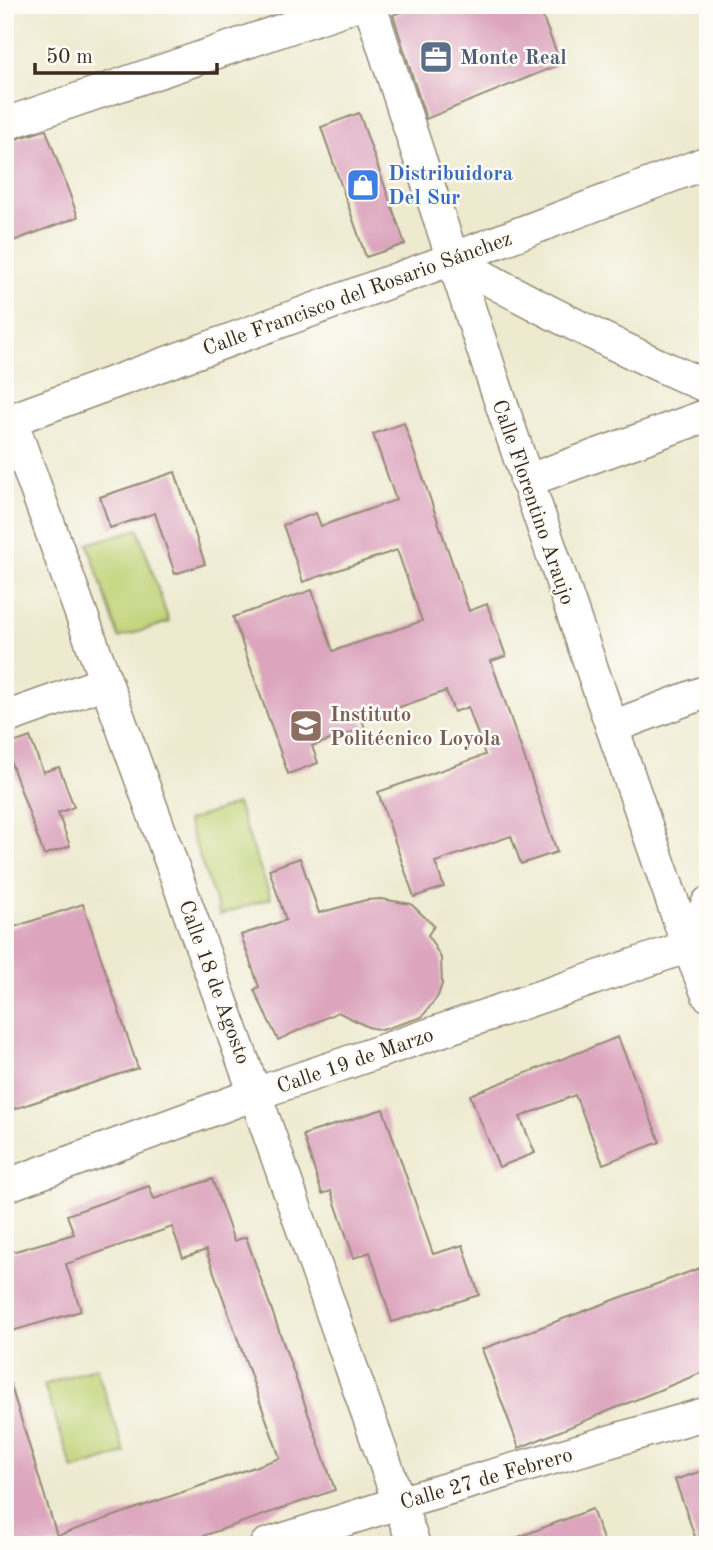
<svg xmlns="http://www.w3.org/2000/svg" width="713" height="1550" font-family="'Old Standard TT',serif">
<style>
.green{fill:#c0d276;stroke:#7e7e4a;stroke-width:2}
.building{fill:#dca4bd}
.lines{fill:none;stroke-linecap:round;stroke-linejoin:round}
.minor-casing{stroke:#948a77;stroke-width:35}
.minor{stroke:#fff;stroke-width:32}
.labels{text-anchor:middle;stroke-width:5;stroke-linejoin:round;paint-order:stroke}
.service-label{font-size:21px;font-weight:bold;fill:#4e5e75;stroke:#fdfcf7;text-anchor:start}
.shop-label{font-size:21px;font-weight:bold;fill:#366cbe;stroke:#fdfcf7;text-anchor:start}
.street-label{font-size:21px;fill:#3b2a1e;stroke:#fdfcf7}
.education-label{font-size:21px;font-weight:bold;fill:#785e54;stroke:#fdfcf7;text-anchor:start}
</style>
<rect width="100%" height="100%" fill="#fdfcf7"/>
<filter id="ink" filterUnits="userSpaceOnUse"><feTurbulence type="fractalNoise" baseFrequency=".0143" numOctaves="2"/><feDisplacementMap in="SourceGraphic" scale="14" xChannelSelector="R" yChannelSelector="G"/><feConvolveMatrix kernelMatrix="1 2 1 2 8 2 1 2 1" color-interpolation-filters="sRGB"/></filter>
<filter id="wash" filterUnits="userSpaceOnUse"><feTurbulence type="fractalNoise" baseFrequency=".00686" numOctaves="4" result="noise"/><feDisplacementMap in="SourceGraphic" scale="28" xChannelSelector="R" yChannelSelector="G"/><feGaussianBlur stdDeviation="1.57" result="paint"/><feColorMatrix in="noise" values="0 0 0 0 0 0 0 0 0 0 0 0 0 0 0 0 0 1.4 0 .05"/><feComposite in="paint" operator="in"/></filter>
<g filter="url(#wash)">
<rect width="100%" height="100%" fill="#eeead0"/>
<g class="green">
<polygon points="138,529 169,622 119,638 88,544"/>
<polygon points="237,804 271,898 220,915 187,821"/>
<polygon points="96,1367 125,1453 73,1470 44,1385"/>
</g>
<g id="blocks">
<g class="building">
<polygon points="418,5 538,5 561,64 426,119 393,15"/>
<polygon points="359,113 405,244 366,257 321,127"/>
<polygon points="46,130 78,217 5,244 5,142"/>
<polygon points="404,423 469,611 487,604 506,656 491,661 557,852 521,864 511,836 435,862 444,887 414,897 378,792 485,755 468,707 454,712 446,691 362,720 365,728 312,746 318,763 288,774 233,617 312,590 333,651 422,621 397,550 303,582 283,525 316,513 321,526 396,500 373,434"/>
<polygon points="175,472 205,564 175,574 155,513 110,528 100,497"/>
<polygon points="30,737 43,772 59,767 74,807 58,813 70,846 44,855 5,746"/>
<polygon points="300,858 319,913 366,900 381,899 411,904 434,926 428,935 441,958 442,984 438,996 422,1017 382,1030 368,1027 338,1012 278,1040 254,990 259,987 241,935 286,920 269,869"/>
<polygon points="83,904 138,1068 5,1112 5,930"/>
<polygon points="618,1037 660,1142 603,1164 575,1095 520,1117 535,1153 499,1167 470,1095"/>
<polygon points="383,1109 433,1254 463,1245 479,1295 392,1322 370,1252 354,1258 331,1191 322,1194 303,1135"/>
<polygon points="212,1179 234,1241 246,1237 335,1490 177,1545 5,1545 5,1384 10,1383 57,1536 280,1458 206,1250 183,1258 172,1227 66,1264 81,1311 5,1333 5,1254 74,1234 67,1215 149,1186 154,1199"/>
<polygon points="708,1265 708,1370 519,1448 482,1349"/>
<polygon points="708,1469 708,1545 698,1545 675,1480"/>
<polygon points="592,1509 605,1545 503,1545 503,1543"/>
</g>
</g>
</g>
<g filter="url(#ink)">
<use href="#blocks" fill-opacity="0" stroke="#948a77" stroke-width="2"/>
<g class="lines">
<defs>
<g id="minor">
<path d="M 370,5 C 471,321 579,633 688,946 L 708,995"/>
<polyline points="5,124 356,5"/>
<path d="M 452,259 C 535,306 620,349 708,387"/>
<polyline points="11,420 255,1094 414,1545"/>
<polyline points="5,422 452,259 708,162"/>
<polyline points="526,481 708,415"/>
<polyline points="5,718 106,682"/>
<polyline points="612,727 708,691"/>
<polyline points="688,946 708,903"/>
<polyline points="5,1186 255,1094 707,940"/>
<polyline points="266,1545 398,1503 708,1413"/>
</g>
</defs>
<use href="#minor" class="minor-casing"/>
<use href="#minor" class="minor"/>
</g>
</g>
<defs>
<symbol id="office-square" viewBox="-11 -11 22 22"><rect x="-9" y="-9" width="18" height="18" rx="4" fill="#5c6f8a" stroke="#fdfcf7"/><path d="M-6-3h4V-5.5h4V-3h4V5H-6ZM-1-4.5V-3h2v-1.5ZM-6 0V1H6V0Z" fill="#fff"/></symbol>
<symbol id="shop-square" viewBox="-11 -11 22 22"><rect x="-9" y="-9" width="18" height="18" rx="4" fill="#3f7fe0" stroke="#fdfcf7"/><path d="M-5-2.5h2.3a2.7 3.5 0 0 1 5.4 0H5L5.5 6h-11ZM-1.5-2.5h3a1.5 2.3 0 0 0-3 0Z" fill="#fff"/></symbol>
<symbol id="university-square" viewBox="-11 -11 22 22"><rect x="-9" y="-9" width="18" height="18" rx="4" fill="#8d6e63" stroke="#fdfcf7"/><path d="M0-5L7-2L0 1L-7-2ZM-4 1L0 2.5L4 1V4Q0 6-4 4Z" fill="#fff"/></symbol>
</defs>
<g fill-rule="evenodd">
<use href="#office-square" x="417" y="38" width="38" height="38"/>
<use href="#shop-square" x="344" y="166" width="38" height="38"/>
<use href="#university-square" x="287" y="707" width="38" height="38"/>
</g>
<g class="labels">
<g class="service-label">
<text x="460" y="64">Monte Real</text>
</g>
<g class="shop-label">
<text x="388" y="180">Distribuidora<tspan x="388" dy="24">Del Sur</tspan></text>
</g>
<g class="street-label">
<text transform="translate(357 293) rotate(-20)" y="7">Calle Francisco del Rosario Sánchez</text>
<text transform="translate(534 502) rotate(71)" y="7">Calle Florentino Araujo</text>
<text transform="translate(215 982) rotate(70)" y="7">Calle 18 de Agosto</text>
<text transform="translate(355 1060) rotate(-19)" y="7">Calle 19 de Marzo</text>
<text transform="translate(486 1478) rotate(-16)" y="7">Calle 27 de Febrero</text>
</g>
<g class="education-label">
<text x="330" y="721">Instituto<tspan x="330" dy="24">Politécnico Loyola</tspan></text>
</g>
</g>
<rect width="713" height="1550" fill="none" stroke="#fdfcf7" stroke-width="28"/>
<path d="M35 63v10h182v-10" fill="none" stroke="#3b2a1e" stroke-width="3.5"/>
<text x="46" y="63" font-size="21" fill="#3b2a1e" stroke="#fdfcf7" stroke-width="5" paint-order="stroke">50 m</text>
</svg>
